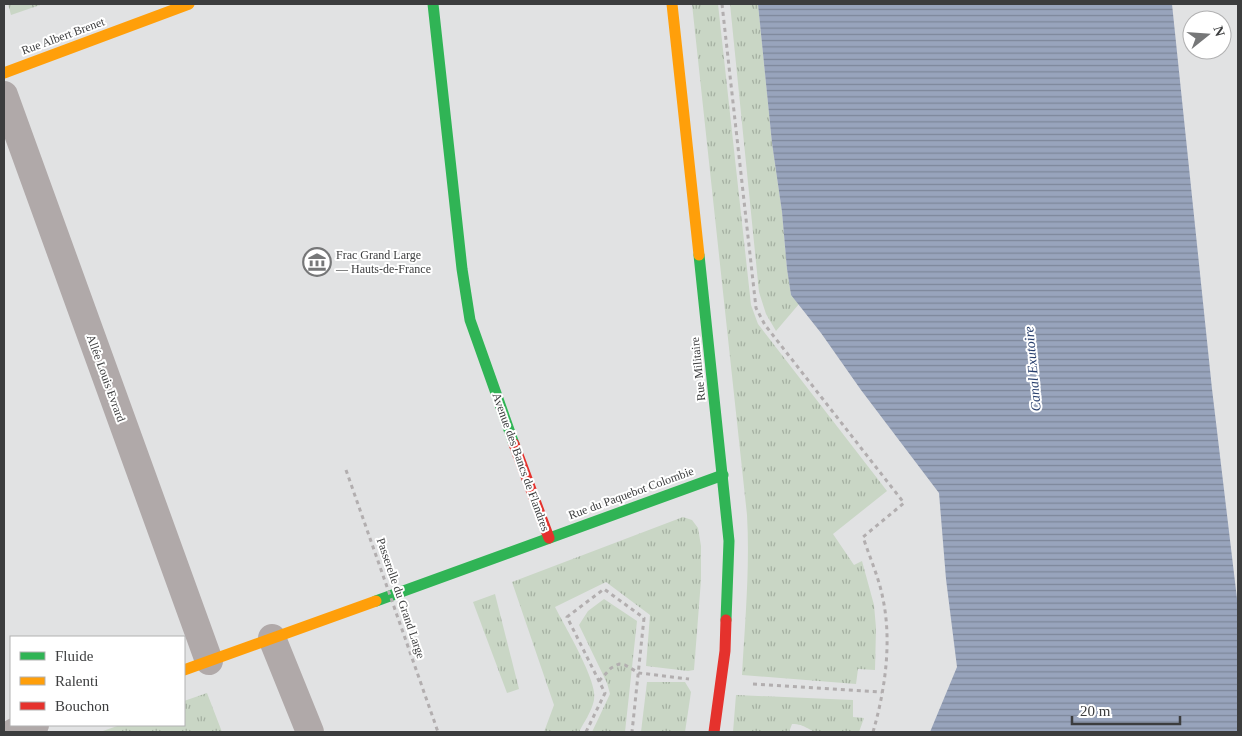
<svg xmlns="http://www.w3.org/2000/svg" width="1242" height="736" font-family="Georgia,serif">
<style>
.grass{fill:url(#grass-tufts)}
.water{fill:url(#water-rules)}
.lines{fill:none;stroke-linecap:round;stroke-linejoin:round}
.path{stroke:#b2aeaf;stroke-width:3;stroke-dasharray:4 4;stroke-linecap:butt}
.street{stroke:#b0a9a9;stroke-width:28}
.fast{stroke:#30b455;stroke-width:11}
.slow{stroke:#ff9f0a;stroke-width:11}
.jam{stroke:#e5322d;stroke-width:11}
.path-bridge{stroke:#b2aeaf;stroke-width:3;stroke-dasharray:4 4;stroke-linecap:butt}
.labels{text-anchor:middle;stroke-width:4;stroke-linejoin:round;paint-order:stroke}
.street-label{font-size:12px;fill:#3c3d3e;stroke:#fff}
.poi-label{font-size:12px;fill:#3c3d3e;stroke:#fff;text-anchor:start}
.water-label{font-size:14px;font-style:italic;fill:#283f6d;stroke:#fff}
</style>
<defs>
<pattern id="grass-tufts" width="24" height="20" patternUnits="userSpaceOnUse" patternTransform="scale(1.25)"><rect width="24" height="20" fill="#c9d6c5"/><path d="M3 7l-1-3M5 7V3M7 7l1-3M15 17l-1-3M17 17v-4M19 17l1-3" fill="none" stroke="#a4afa1"/></pattern>
<pattern id="water-rules" width="6" height="5" patternUnits="userSpaceOnUse" patternTransform="scale(1.25)"><rect width="6" height="5" fill="#98a4bc"/><path d="M0 2.5h6" fill="none" stroke="#7d879a"/></pattern>
</defs>
<rect width="100%" height="100%" fill="#e1e2e3"/>
<g class="grass">
<polygon points="8,4 43,4 11,15"/>
<path d="M 692,4 L 718,4 L 751,305 L 758,324 L 887,491 L 833,534 L 854,565 L 862,561 L 874,605 L 876,628 L 875,670 L 858,669 L 856,684 L 742,675 C 745,622 750,568 747,515 Z"/>
<polygon points="730,4 758,4 772,143 782,212 787,269 791,295 799,304 776,331 766,314 759,292"/>
<path d="M 683,517 L 692,520 L 698,528 L 701,546 L 701,580 L 694,670 L 688,671 L 646,666 L 650,615 L 606,582 L 555,607 C 564,625 599,683 594,700 C 592,711 584,722 579,732 L 544,732 L 554,705 L 512,582 Z"/>
<polygon points="495,594 519,689 507,693 473,602"/>
<polygon points="604,599 637,621 625,732 592,732 610,694 607,683 579,625 588,611"/>
<polygon points="647,682 685,682 691,692 685,732 641,732"/>
<polygon points="207,693 222,732 100,732 120,725 184,725 184,701"/>
<path d="M 736,695 L 853,700 L 853,717 L 864,718 L 859,732 C 846,732 831,734 818,732 C 808,731 806,724 792,724 L 789,732 L 733,732 Z"/>
</g>
<polygon class="water" points="758,4 1172,4 1212,389 1238,607 1238,732 930,732 957,667 946,579 939,493 861,390 821,333 791,295 787,269 782,212 772,143"/>
<g class="lines">
<g class="path">
<path d="M 722,4 L 756,308 L 765,325 L 904,503 L 863,537 C 870,558 879,578 883,599 C 892,642 885,691 873,732"/>
<polyline points="599,681 611,668 619,664 625,665 639,673 689,679"/>
<polyline points="753,684 882,692"/>
<polyline points="586,732 605,693 567,617 604,589 644,618 632,732"/>
</g>
<g class="street">
<polyline points="4,95 209,661"/>
<polyline points="272,638 310,732"/>
<polyline points="14,732 35,725"/>
</g>
<g class="fast">
<polyline points="433,4 462,269 470,320 514,444"/>
<polyline points="699,255 729,541 726,620"/>
<polyline points="376,601 723,475"/>
</g>
<g class="slow">
<polyline points="672,4 699,255"/>
<polyline points="4,73 189,4"/>
<polyline points="184,670 376,601"/>
</g>
<g class="jam">
<polyline points="514,444 549,538"/>
<polyline points="714,732 725,651 726,620"/>
</g>
<polyline class="path-bridge" points="346,470 438,732"/>
</g>
<defs>
<symbol id="museum-ring" viewBox="-11 -11 22 22"><circle r="9.5" fill="#fff" stroke="#767778" stroke-width="1.5"/><path d="M0-6L6-3V-2H-6V-3ZM-5-1h2V3h-2ZM-1-1h2V3h-2ZM3-1h2V3H3ZM-6 4H6V6H-6Z" fill="#767778"/></symbol>
</defs>
<g fill-rule="evenodd">
<use href="#museum-ring" x="301" y="246" width="32" height="32"/>
</g>
<g class="labels">
<g class="street-label">
<text transform="translate(63 36) rotate(-20)" y="4">Rue Albert Brenet</text>
<text transform="translate(698 369) rotate(-96)" y="4">Rue Militaire</text>
<text transform="translate(106 378) rotate(70)" y="4">Allée Louis Evrard</text>
<text transform="translate(521 462) rotate(70)" y="4">Avenue des Bancs de Flandres</text>
<text transform="translate(631 493) rotate(-20)" y="4">Rue du Paquebot Colombie</text>
<text transform="translate(401 598) rotate(71)" y="4">Passerelle du Grand Large</text>
</g>
<g class="poi-label">
<text x="336" y="259">Frac Grand Large<tspan x="336" dy="14">— Hauts-de-France</tspan></text>
</g>
<g class="water-label">
<text transform="translate(1032 369) rotate(-95)" y="5">Canal Exutoire</text>
</g>
</g>
<rect width="1242" height="736" fill="none" stroke="#3c3d3e" stroke-width="10"/>
<rect x="10" y="636" width="175" height="90" fill="#ffffff" stroke="#b1b1b2"/>
<rect x="20" y="652" width="25" height="8" fill="#30b455" stroke="#b1b1b2"/>
<text x="55" y="661" font-size="15" fill="#3c3d3e">Fluide</text>
<rect x="20" y="677" width="25" height="8" fill="#ff9f0a" stroke="#b1b1b2"/>
<text x="55" y="686" font-size="15" fill="#3c3d3e">Ralenti</text>
<rect x="20" y="702" width="25" height="8" fill="#e5322d" stroke="#b1b1b2"/>
<text x="55" y="711" font-size="15" fill="#3c3d3e">Bouchon</text>
<g transform="translate(1207 35) rotate(73)"><circle r="24" fill="#ffffff" stroke="#b1b1b2"/>
<path d="M0-4L9 19L0 12L-9 19Z" fill="#767778"/>
<text y="-8" font-size="14" font-weight="bold" text-anchor="middle" fill="#3c3d3e">N</text>
</g>
<path d="M1072 716v8h108v-8" fill="none" stroke="#3c3d3e" stroke-width="2.5"/>
<text x="1080" y="716" font-size="15" fill="#3c3d3e" stroke="#ffffff" stroke-width="4" paint-order="stroke">20 m</text>
</svg>
